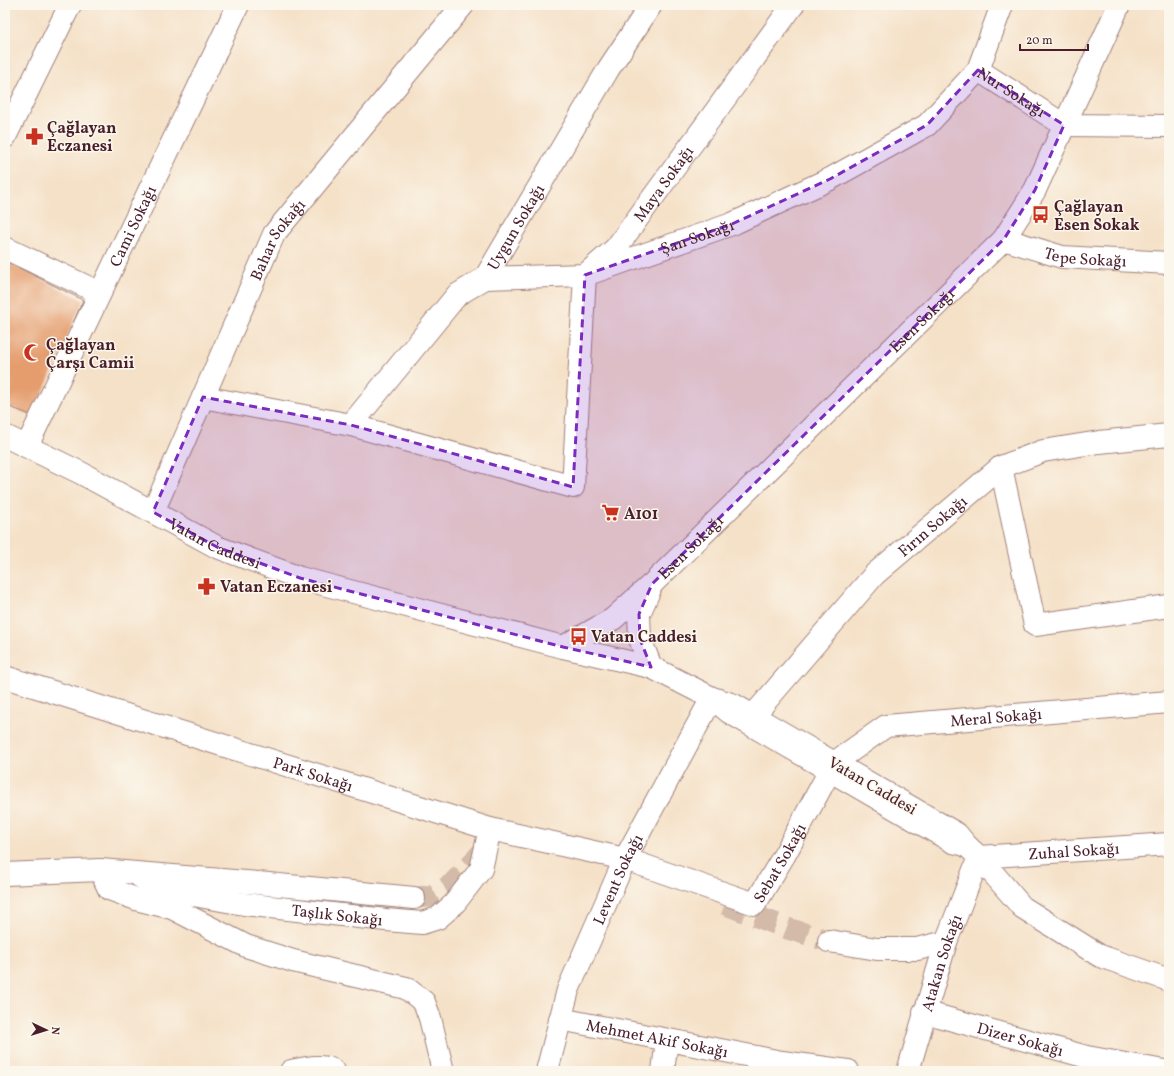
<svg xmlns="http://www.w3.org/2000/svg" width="1174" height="1076" font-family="Vollkorn,serif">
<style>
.building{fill:#e59d6e}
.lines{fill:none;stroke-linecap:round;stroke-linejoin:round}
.minor-tunnel{stroke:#d3baa9;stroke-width:22;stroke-dasharray:22 11;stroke-linecap:butt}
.minor-casing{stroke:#a0807a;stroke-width:24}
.minor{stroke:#fff;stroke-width:22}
.marked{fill:#7b2cbf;fill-opacity:0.2;stroke:#7b2cbf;stroke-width:3;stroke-dasharray:8 5;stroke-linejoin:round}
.labels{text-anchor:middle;stroke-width:3;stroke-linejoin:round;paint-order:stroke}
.street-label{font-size:16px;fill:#4a1f2b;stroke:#fbf7ec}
.poi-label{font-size:16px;font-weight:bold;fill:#4a1f2b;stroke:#fbf7ec;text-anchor:start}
</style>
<rect width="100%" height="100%" fill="#fbf7ec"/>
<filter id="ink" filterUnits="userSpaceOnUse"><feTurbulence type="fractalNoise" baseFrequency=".025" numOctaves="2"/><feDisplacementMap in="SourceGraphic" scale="8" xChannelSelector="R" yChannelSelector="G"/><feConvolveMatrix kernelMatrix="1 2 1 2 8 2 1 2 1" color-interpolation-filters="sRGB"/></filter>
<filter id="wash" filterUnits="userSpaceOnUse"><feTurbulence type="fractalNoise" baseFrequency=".012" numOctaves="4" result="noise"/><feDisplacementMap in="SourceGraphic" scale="16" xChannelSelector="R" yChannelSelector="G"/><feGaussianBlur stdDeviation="0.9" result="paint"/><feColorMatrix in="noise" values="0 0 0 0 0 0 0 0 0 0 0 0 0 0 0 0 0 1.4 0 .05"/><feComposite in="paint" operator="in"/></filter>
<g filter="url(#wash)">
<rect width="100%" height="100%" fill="#f5e1c8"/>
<g id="blocks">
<polygon class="building" points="5,261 83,300 33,416 5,405"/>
</g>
</g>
<g filter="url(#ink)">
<use href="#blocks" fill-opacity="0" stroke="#a0807a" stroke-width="1"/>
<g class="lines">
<g class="minor-tunnel">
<polyline points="414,898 431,896 451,885 468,868 486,848"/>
<polyline points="725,904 789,929 829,941"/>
</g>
<defs>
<g id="minor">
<path id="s1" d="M 978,70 L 1064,125 L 1169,126"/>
<polyline points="5,137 70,5"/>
<path id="s2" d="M 1004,239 L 1062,257 L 1169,263"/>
<polyline points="5,248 100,293"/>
<path id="s3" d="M 485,278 L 585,275 L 616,248 L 793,5"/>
<path id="s4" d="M 203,397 L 351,425 L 573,487 L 585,275 L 732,224 L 830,179 L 927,125 L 978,70 L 1002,5"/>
<path id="s5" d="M 351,425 L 457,295 L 485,278 L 609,68 L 651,5"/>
<path id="s6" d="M 5,436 L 81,473 L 217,547 L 300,578 L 563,647 L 651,667 L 712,698 L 729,712 L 953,842 L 966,845 L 957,834 L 734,705 L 712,698"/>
<path id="s7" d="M 27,446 L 238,5"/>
<polyline points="1001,467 1035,625 1169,606"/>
<path id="s8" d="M 153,512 L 274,234 L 463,5"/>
<polyline points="650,589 639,614 640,639 651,667"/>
<path id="s9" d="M 563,647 L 613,619 L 652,584 L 1004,239 L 1035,190 L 1119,5"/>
<path id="s10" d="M 5,677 L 490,829 L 625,859 L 755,904 L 785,854 L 834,763 L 886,726 L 1169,702"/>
<path id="s11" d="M 753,716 L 875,574 L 1001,467 L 1043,451 L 1099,442 L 1169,435"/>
<polyline points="966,845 979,857 1022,907 1100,956 1169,980"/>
<path id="s12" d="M 979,857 L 1169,844"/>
<polyline points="100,870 109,889 136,899 172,908 246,946 293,961 406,988 424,1002 430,1018 443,1071"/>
<path id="s13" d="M 135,873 L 159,889 L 244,904 L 386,920 L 422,923 L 438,918 L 454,904 L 481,869 L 490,829"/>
<polyline points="5,874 100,870 258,883 414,898"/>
<polyline points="829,941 877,949 917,949 946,942"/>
<path id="s14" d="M 924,1012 L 1087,1057 L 1164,1071"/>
<path id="s15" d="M 560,1019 L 782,1062 L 848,1071"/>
<path d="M 291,1071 C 302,1069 324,1063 334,1071"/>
<path id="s16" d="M 547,1071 L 568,990 L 625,859 L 712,698"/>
<polyline points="663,1071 667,1040"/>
<path id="s17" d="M 908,1071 L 946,942 L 979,857"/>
</g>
</defs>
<use href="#minor" class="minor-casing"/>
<use href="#minor" class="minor"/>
</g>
</g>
<path class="marked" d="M 978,70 L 1064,125 L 1035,190 L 1004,239 L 652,584 L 639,614 L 640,639 L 651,667 L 563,647 L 300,578 L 217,547 L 153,512 L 203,397 L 351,425 L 573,487 L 585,275 L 732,224 L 830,179 L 927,125 Z"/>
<defs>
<symbol id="pharmacy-bare" viewBox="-9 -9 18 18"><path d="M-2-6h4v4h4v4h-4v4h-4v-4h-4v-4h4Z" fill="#c8321e" stroke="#fbf7ec" stroke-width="2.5" paint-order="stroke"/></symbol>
<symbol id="bus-bare" viewBox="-9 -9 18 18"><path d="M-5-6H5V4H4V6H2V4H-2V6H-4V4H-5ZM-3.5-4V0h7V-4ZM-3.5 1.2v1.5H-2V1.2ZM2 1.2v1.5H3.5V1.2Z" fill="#c8321e" stroke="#fbf7ec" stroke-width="2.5" paint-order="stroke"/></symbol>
<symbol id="mosque-bare" viewBox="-9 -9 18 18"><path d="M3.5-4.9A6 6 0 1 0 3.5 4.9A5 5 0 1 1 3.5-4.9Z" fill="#c8321e" stroke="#fbf7ec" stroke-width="2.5" paint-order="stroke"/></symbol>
<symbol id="supermarket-bare" viewBox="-9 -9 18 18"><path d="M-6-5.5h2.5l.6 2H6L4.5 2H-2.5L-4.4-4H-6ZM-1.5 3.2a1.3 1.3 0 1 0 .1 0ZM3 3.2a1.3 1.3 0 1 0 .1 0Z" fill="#c8321e" stroke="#fbf7ec" stroke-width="2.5" paint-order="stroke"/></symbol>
</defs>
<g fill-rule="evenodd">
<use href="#pharmacy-bare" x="22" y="124" width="25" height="25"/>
<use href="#bus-bare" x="1028" y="202" width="25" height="25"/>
<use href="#mosque-bare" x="20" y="340" width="25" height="25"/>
<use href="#supermarket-bare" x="598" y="500" width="25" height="25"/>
<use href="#pharmacy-bare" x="194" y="574" width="25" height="25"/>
<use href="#bus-bare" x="566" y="624" width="25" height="25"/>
</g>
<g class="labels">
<g class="street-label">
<text dy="6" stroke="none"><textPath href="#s1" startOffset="40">Nur Sokağı</textPath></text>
<text dy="6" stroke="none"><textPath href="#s3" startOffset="221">Maya Sokağı</textPath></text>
<text dy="6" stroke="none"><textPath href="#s7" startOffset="244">Cami Sokağı</textPath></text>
<text dy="6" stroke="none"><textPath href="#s5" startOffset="260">Uygun Sokağı</textPath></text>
<text dy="6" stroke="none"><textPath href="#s4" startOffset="712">Şan Sokağı</textPath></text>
<text dy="6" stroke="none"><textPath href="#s8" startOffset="300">Bahar Sokağı</textPath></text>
<text dy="6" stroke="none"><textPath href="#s2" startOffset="84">Tepe Sokağı</textPath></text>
<text dy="6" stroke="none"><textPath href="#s9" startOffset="487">Esen Sokağı</textPath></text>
<text dy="6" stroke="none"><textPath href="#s11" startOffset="262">Fırın Sokağı</textPath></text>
<text dy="6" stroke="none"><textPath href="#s6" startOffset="236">Vatan Caddesi</textPath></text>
<text dy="6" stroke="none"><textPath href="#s9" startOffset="163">Esen Sokağı</textPath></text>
<text dy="6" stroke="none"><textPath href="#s10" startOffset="1120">Meral Sokağı</textPath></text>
<text dy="6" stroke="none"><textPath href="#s10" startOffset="323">Park Sokağı</textPath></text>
<text transform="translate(873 785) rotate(30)" y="6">Vatan Caddesi</text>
<text dy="6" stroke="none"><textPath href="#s12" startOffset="95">Zuhal Sokağı</textPath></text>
<text dy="6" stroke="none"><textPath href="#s10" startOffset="832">Sebat Sokağı</textPath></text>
<text dy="6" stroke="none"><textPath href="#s16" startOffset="205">Levent Sokağı</textPath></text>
<text dy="6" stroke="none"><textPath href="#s13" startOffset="209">Taşlık Sokağı</textPath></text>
<text dy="6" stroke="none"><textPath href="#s17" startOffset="113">Atakan Sokağı</textPath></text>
<text dy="6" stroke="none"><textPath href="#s15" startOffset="99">Mehmet Akif Sokağı</textPath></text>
<text dy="6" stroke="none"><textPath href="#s14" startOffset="100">Dizer Sokağı</textPath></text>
</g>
<g class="poi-label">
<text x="47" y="133">Çağlayan<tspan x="47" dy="18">Eczanesi</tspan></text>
<text x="1054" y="212">Çağlayan<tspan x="1054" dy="18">Esen Sokak</tspan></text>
<text x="46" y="350">Çağlayan<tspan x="46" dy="18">Çarşı Camii</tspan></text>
<text x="624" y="519">A101</text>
<text x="220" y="592">Vatan Eczanesi</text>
<text x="591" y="642">Vatan Caddesi</text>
</g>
</g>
<rect width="1174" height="1076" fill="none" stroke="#fbf7ec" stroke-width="20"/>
<g transform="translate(46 1030) rotate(94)" stroke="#fbf7ec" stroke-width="3" paint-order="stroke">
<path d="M0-3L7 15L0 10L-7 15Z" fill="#4a1f2b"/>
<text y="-6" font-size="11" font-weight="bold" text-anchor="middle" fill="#4a1f2b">N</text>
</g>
<path d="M1020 44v6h68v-6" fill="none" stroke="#4a1f2b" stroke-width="2"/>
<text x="1026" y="44" font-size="12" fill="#4a1f2b" stroke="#fbf7ec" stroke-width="3" paint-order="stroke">20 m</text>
</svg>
